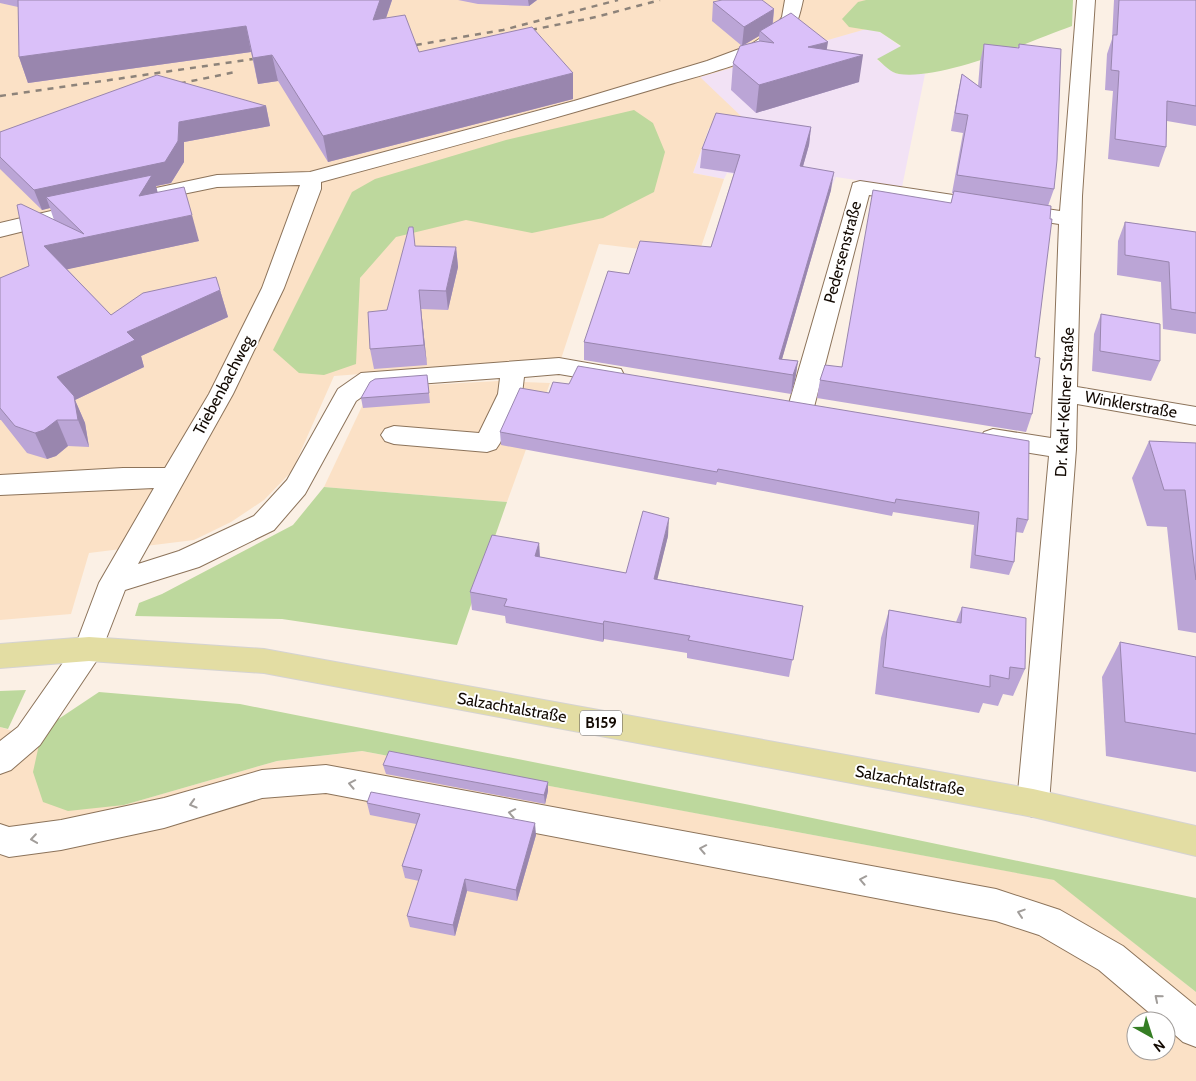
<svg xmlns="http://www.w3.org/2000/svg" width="1196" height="1081" font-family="Cabin,sans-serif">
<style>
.commercial{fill:#f2e2f5}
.built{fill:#fbe1c6;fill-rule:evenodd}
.green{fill:#bdd89d}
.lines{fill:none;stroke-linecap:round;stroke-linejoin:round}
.minor-casing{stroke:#8c735a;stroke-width:2}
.major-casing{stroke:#d5d3d2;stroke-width:2}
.minor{fill:#fff;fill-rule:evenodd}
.major{fill:#e3dda3;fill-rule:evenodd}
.rail{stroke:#8d837a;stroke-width:2.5;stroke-dasharray:6 6;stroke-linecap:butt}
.wall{fill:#bba5d6;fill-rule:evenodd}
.shaded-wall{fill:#9986ae}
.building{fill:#dac0f9;stroke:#9986ae}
.oneway{stroke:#a19d9a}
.labels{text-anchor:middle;stroke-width:4;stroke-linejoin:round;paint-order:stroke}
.shield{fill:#fff;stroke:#5a544f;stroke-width:1}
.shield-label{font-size:15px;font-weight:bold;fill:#130a03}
.street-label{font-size:16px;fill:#130a03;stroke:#fff}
</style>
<rect width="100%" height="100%" fill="#fbf0e5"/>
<polygon class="commercial" points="865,29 880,32 901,47 877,60 897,74 925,74 902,187 836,177 831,188 727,173 724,179 693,173 709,128 699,77"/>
<g class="built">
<polygon points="0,0 957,0 946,6 700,77 743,118 709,128 693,173 724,179 698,256 599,244 561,359 334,376 292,471 264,500 231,522 194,540 89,553 71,614 0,620"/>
<polygon points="498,381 550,383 507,502 324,487 364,402 390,387"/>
<path d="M 0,727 L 40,740 L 124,805 L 277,761 L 362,751 L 1055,880 L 1196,992 L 1196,1081 L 0,1081 ZM 1136,1021 L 1166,1021 L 1166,1051 L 1136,1051 Z"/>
</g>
<g class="green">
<path d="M 866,0 L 1073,0 L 1072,26 C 1028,42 944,80 899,74 C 891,73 883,64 877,59 L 901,46 L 880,32 L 849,27 L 842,19 L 858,2 Z"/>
<polygon points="634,110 653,123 665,152 654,192 603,218 532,233 466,220 396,237 360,278 356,364 324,375 299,373 273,350 352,192 375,179 506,140"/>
<polygon points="324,487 507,502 457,645 282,619 135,616 139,603 162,594 293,525"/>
<polygon points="26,690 8,729 0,727 0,691"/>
<polygon points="99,692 240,704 750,805 1196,898 1196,992 1054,880 362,751 277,761 124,805 68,811 43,802 33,772 40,740 54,722"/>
</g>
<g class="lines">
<defs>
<g id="minor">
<path d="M 785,0 L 803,0 C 800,14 797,27 787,38 C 763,61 697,76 664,86 C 551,120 436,151 321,182 L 321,189 L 284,288 L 233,394 L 138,564 L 179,551 L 254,516 L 287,480 L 338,389 L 361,373 L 559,358 L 621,369 L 624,375 L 621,381 L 612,383 L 559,374 L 524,377 L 522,394 L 500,443 L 496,449 L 487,452 L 394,444 L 385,441 L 381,435 L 385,429 L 394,426 L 479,433 L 498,394 L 500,378 L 376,387 L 356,401 L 305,494 L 274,530 L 199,567 L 125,590 L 99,657 L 40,745 L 11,770 L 0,774 L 0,741 L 18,727 L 76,644 L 99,583 L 154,488 L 0,495 L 0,475 L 123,468 L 165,468 L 209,394 L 262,288 L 300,185 L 217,187 L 149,201 L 142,199 L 138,195 L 142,191 L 217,175 L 310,172 L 574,101 L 707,61 L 750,45 L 773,30 L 782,17 Z"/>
<polygon points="1077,0 1095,0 1082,196 1077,387 1196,407 1196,425 1077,404 1076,449 1049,803 1044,813 1033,817 1022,813 1017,803 1049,456 993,447 984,444 980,438 984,432 993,429 1051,438 1059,224 869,195 814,407 810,413 801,416 792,413 788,407 853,183 860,181 1060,211"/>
<polygon points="89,202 97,203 100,208 97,213 0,237 0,223"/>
<polygon points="326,765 996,889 1060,910 1123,946 1196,1006 1196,1047 1183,1042 1166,1027 1166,1021 1159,1021 1099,970 1039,935 996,921 326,793 262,798 164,828 61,850 9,857 0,854 0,824 9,827 61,820 164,798 262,770"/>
</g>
<polygon id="major" points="89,637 264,649 1033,789 1196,826 1196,856 1033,817 264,673 89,661 0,668 0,644"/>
</defs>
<use href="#minor" class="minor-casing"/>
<use href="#major" class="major-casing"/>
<use href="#minor" class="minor"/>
<use href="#major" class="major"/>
<g class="rail">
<polyline points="531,30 596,17 660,0"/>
<polyline points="404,47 503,30 618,0"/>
<polyline points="168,86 235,72"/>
<polyline points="0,96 267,57"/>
</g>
</g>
<g class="wall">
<polygon points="0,0 392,0 386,18 419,52 573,73 573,99 328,162 278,81 258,84 251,52 28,83 19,57 18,7 0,3"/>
<polygon points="458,0 537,0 529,6 478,4"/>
<polygon points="1114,0 1196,0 1196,126 1167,121 1166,147 1159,167 1108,159 1113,91 1105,90 1107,54 1112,39"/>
<path d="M 713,2 L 774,9 L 773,23 L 827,50 L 859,82 L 756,113 L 731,90 L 733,63 L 742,46 L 712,21 ZM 759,36 L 759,41 L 742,46 Z"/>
<polygon points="984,44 1018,48 1019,44 1054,189 1048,206 1035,357 1032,414 1026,432 817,398 820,380 842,367 951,203 953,193 952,193 963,133 951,131 958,92 962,74 978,86 980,62"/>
<polygon points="266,106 270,126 184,142 184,162 171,183 156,186 157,192 199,241 67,269 111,315 220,290 228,317 141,356 144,367 75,400 85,423 89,447 68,446 56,456 47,459 27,453 1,420 0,420 0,278 29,266 54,220 50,208 42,210 0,169 0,132"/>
<polygon points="811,127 809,145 803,166 831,190 782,359 798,361 795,380 791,394 584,360 584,342 629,274 711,247 734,173 700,168 702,149"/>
<polygon points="1125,222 1196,232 1196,334 1163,329 1161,282 1117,275 1118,241"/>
<polygon points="415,246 456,247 458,267 448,310 421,309 427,365 374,369 370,349"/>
<polygon points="1101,314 1160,361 1151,381 1092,371 1094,334"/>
<polygon points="427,375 430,403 363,408 361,398"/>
<polygon points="500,432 1028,520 1023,533 1016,532 1014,562 1009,575 970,568 974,525 893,512 892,516 717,482 716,485 501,445"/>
<polygon points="1149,441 1196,443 1196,633 1178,630 1167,527 1147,526 1132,478"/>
<polygon points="668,536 657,579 803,606 789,677 687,658 687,653 604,639 603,642 506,623 505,616 472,610 470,592 539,543 540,557 626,573"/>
<polygon points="962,607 1025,669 1013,696 1003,694 998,706 983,703 979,713 875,694 881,638 889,610 956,622"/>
<polygon points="1120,642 1196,657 1196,772 1106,756 1102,677"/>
<polygon points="383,765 548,791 545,804 386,774"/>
<polygon points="367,803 536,835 517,901 467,891 455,936 410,927 407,916 419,881 405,878 402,866 416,824 370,815"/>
</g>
<g class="shaded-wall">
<polygon points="380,0 392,0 377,45 373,20"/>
<polygon points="528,0 537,0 529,6"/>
<polygon points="774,9 772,28 760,31 759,36 742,46 744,27"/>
<polygon points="246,26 251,52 28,83 19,57"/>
<polygon points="828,42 824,66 863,55 859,82 756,113 759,85 808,47"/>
<polygon points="272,55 278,81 258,84 253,58"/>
<polygon points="573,73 573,99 328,162 323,136"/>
<polygon points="266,106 270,126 184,142 184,162 171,183 156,186 160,201 46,197 50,208 42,210 34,190 179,122"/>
<polygon points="811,127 809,145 798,184 800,166"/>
<polygon points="834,172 831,190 778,373 779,359"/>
<polygon points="192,215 199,241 55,272 44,246"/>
<polygon points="456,247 458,267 448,310 446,291"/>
<polygon points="220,290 228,317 141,356 144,367 75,400 85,423 89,447 78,420 57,377 127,332"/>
<polygon points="419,290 421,309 427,365 424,345"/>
<polygon points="798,361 795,380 791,394 793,375"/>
<polygon points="57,420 68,446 56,456 47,459 35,433"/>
<polygon points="669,518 668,536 653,597 654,579"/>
<polygon points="539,543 540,561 535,556"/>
<polygon points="604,621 604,639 603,642 603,624"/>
<polygon points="548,782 548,791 545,804 544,795"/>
<polygon points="535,823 536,835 517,901 516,890"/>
<polygon points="465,879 467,891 455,936 453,925"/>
</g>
<g class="building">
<polygon points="18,0 380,0 373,20 405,15 419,52 532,27 573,73 323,136 272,55 253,58 246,26 19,57"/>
<polygon points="722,0 762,0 774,9 744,27 713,2"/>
<polygon points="1119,0 1196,0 1196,106 1167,101 1166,147 1115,139 1119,71 1111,70 1113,35 1117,35"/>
<polygon points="791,13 828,42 808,47 863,55 759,85 733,63 740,46 760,41 774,43 760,31"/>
<polygon points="984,44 1019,48 1019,44 1061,49 1057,160 1054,189 957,175 968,115 955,113 962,74 981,88"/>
<polygon points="157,75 266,106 179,122 178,141 165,162 34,190 0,157 0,132"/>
<polygon points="716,113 811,127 800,166 834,172 779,359 798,361 793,375 584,342 608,271 629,274 640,241 711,247 740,155 702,149"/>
<polygon points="152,175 139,196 184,187 192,215 44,246 111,315 143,293 216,277 220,290 127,332 135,340 57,377 74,396 78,420 57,420 44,430 35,433 15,426 0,408 0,278 29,266 17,205 21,204 84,234 46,197"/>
<polygon points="873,190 951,203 954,191 1051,206 1050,219 1052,219 1035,357 1040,358 1032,414 820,380 825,365 842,367"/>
<polygon points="1125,222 1196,232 1196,313 1171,309 1169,262 1125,255"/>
<polygon points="409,227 413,227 415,246 456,247 446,291 419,290 424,345 370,349 368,312 387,310"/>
<polygon points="1101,314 1160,324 1160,361 1100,351"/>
<polygon points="578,366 1029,441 1028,520 1017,518 1014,562 975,555 979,512 896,499 895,503 718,469 717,472 500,432 520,388 549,393 553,382 569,384"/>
<polygon points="427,375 429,393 361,398 370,382 375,379"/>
<polygon points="1149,441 1196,443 1196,580 1185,490 1164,490"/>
<polygon points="643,511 669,518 654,579 803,606 793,660 688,640 690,636 604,621 603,624 504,606 507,599 470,592 492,535 539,543 535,556 626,573"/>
<polygon points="962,607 1026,618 1025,669 1010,667 1009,679 990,675 990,687 883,667 889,610 961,623"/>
<polygon points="1120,642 1196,657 1196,734 1125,722"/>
<polygon points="389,751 548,782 544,795 383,765"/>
<polygon points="371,792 535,823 516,890 465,879 453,925 407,916 422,870 402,866 420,814 367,803"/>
</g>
<defs><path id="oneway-chevron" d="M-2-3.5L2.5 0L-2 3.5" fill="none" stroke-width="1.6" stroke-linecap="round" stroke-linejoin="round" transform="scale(1.25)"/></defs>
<g class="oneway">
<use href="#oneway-chevron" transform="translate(352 784) rotate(-169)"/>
<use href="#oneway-chevron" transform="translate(193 804) rotate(164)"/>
<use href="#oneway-chevron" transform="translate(512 813) rotate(-169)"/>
<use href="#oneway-chevron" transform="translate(34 839) rotate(172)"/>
<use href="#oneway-chevron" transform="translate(703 849) rotate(-169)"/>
<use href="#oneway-chevron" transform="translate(863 880) rotate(-169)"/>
<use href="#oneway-chevron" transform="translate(1021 913) rotate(-162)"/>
<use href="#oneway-chevron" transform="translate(1158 998) rotate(-140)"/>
</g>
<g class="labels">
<rect class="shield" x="580" y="710.5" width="42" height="25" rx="4"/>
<g class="shield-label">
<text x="601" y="728">B159</text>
</g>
<g class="street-label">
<text transform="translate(842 252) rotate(-75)" y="6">Pedersenstraße</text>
<text transform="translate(223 385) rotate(-62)" y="6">Triebenbachweg</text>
<text transform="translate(1064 402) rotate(-87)" y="6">Dr. Karl-Kellner Straße</text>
<text transform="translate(1131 404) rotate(10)" y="6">Winklerstraße</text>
<text transform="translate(512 707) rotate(10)" y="6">Salzachtalstraße</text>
<text transform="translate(910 780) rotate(10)" y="6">Salzachtalstraße</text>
</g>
</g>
<g transform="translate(1151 1036) rotate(141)"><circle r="24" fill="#ffffff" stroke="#a19d9a"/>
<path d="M0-4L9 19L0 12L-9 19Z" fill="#357e24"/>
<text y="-8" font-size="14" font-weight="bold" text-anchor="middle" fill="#130a03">N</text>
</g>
</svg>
